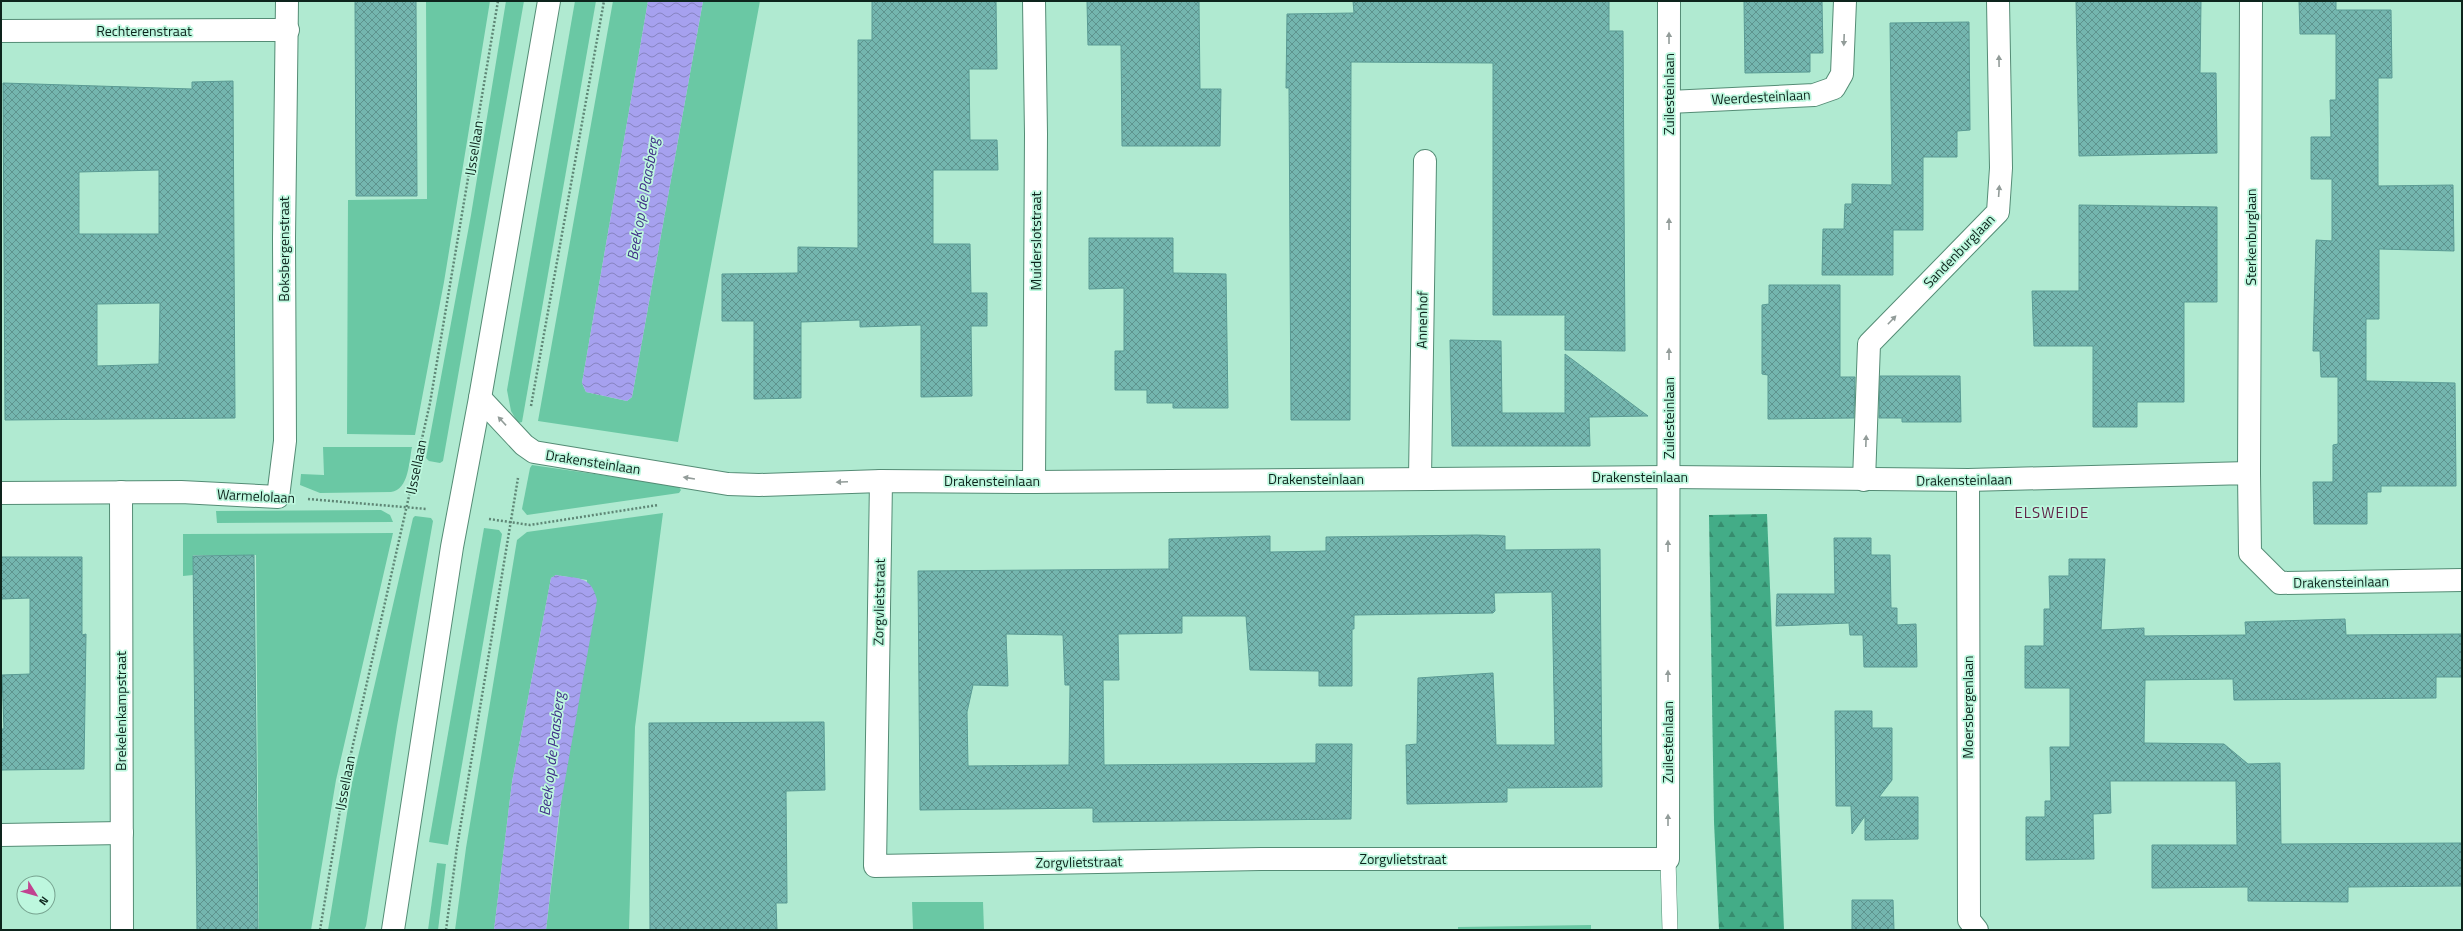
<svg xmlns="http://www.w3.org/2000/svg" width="2463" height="931" font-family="'Titillium Web',sans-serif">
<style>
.green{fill:#6ac8a4}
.forest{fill:url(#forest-firs)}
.water{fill:url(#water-waves)}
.building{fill:url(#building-cross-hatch);stroke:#5a9b94;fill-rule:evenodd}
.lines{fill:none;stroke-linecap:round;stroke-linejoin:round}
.service-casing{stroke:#548c75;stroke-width:16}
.minor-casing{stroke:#548c75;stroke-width:24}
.secondary-casing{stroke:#548c75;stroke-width:24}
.path{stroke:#5e8675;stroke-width:2.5;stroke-dasharray:2 2;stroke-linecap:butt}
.service{stroke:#fff;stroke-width:15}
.minor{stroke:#fff;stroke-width:22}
.secondary{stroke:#fff;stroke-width:22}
.oneway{fill:#929c99}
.labels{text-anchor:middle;stroke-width:3.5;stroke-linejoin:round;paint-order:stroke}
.street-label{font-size:14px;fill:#0d241c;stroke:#bdf7de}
.water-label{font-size:15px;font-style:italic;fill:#3f2d87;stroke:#bdf7de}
.neighbourhood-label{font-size:15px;letter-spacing:1px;fill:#5f2246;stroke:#bdf7de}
</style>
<defs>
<pattern id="forest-firs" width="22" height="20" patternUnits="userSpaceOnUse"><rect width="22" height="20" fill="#43ac87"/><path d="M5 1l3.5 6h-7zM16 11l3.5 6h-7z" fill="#368c6e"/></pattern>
<pattern id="water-waves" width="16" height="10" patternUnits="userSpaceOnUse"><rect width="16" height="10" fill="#a6a1ef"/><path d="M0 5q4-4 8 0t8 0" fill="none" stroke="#8683c1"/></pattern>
<pattern id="building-cross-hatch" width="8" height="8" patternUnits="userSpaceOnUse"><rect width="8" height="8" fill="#74b6af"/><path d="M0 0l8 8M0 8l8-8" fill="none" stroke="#5e948e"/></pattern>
</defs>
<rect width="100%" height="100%" fill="#b0ead1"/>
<g class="green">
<polygon points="426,1 490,1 444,282 415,435 347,434 348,200 427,199"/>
<polygon points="506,1 524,1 443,461 440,463 429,461 426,458 471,215"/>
<polygon points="575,1 596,1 522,422 518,423 511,411 507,390"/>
<polygon points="613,1 648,1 582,383 586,392 627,401 632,397 703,1 760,1 678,442 538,421"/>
<path d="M 323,447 L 412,447 C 409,461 409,490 391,492 L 320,493 L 300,485 L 301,474 L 324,475 Z"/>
<polygon points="532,465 678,486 681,490 679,493 527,515 522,509 530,468"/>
<polygon points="381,510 390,515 393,522 217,523 216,511"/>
<polygon points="663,513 635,727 629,930 546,930 587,580 556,575 551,578 512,782 494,930 455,930 466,848 517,540 527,532"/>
<polygon points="415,516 431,518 433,521 397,726 366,926 364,930 328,930 352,783 413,518"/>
<polygon points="484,528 499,530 502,534 448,845 429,842"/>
<polygon points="393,533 336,780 311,930 259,930 256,555 193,555 193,575 183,576 183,534"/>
<polygon points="437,863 446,864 438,930 428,930"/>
<polygon points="912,902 983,902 984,930 913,930"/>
<polygon points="1591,925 1591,930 1458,930 1458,927"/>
</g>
<polygon class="forest" points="1767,514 1784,930 1719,930 1714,822 1709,515"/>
<g class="water">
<polygon points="648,1 703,1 632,397 627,401 586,392 582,383"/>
<path d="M 556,575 C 578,579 591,575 597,600 L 559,814 L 546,930 L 494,930 L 512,782 L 551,578 Z"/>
</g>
<g class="building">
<polygon points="355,1 416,1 417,196 356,196"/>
<polygon points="872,1 996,1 997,69 969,69 970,140 997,140 998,170 933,170 933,244 970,244 971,293 987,293 987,326 971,326 972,396 921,397 921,325 860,327 860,320 801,322 801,398 754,399 754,321 722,321 722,274 798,273 798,247 858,248 858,40 872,40"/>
<polygon points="1087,1 1199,1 1200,89 1221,89 1220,146 1122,146 1121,45 1088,45"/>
<polygon points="1353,1 1609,1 1609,31 1623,31 1625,351 1565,350 1565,315 1493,315 1493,63 1351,62 1350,420 1291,420 1289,88 1286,88 1287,14 1354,13"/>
<polygon points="1751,1 1822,1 1823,53 1810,53 1810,72 1745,73 1744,2"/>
<polygon points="2076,1 2201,1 2200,73 2216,73 2217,153 2079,156"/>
<polygon points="2299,1 2336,1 2336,10 2391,10 2392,78 2378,78 2378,186 2453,185 2454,251 2379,249 2379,319 2366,319 2366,381 2455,383 2456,486 2381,486 2381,492 2367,492 2367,524 2314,524 2313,482 2333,482 2333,445 2338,444 2338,377 2321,377 2320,351 2313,351 2316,240 2332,241 2332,179 2311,179 2311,137 2331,137 2330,100 2336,100 2336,34 2300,34"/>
<polygon points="1969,22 1970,130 1957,131 1957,157 1923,157 1923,230 1893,230 1893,275 1822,275 1823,229 1844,229 1845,204 1852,204 1852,184 1892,185 1890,23"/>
<path d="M 233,81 L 235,418 L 5,420 L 3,83 L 192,89 L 192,82 ZM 159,170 L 159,234 L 79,234 L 79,172 ZM 160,303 L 159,364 L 97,366 L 97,304 Z"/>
<polygon points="2079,205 2217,207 2217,302 2184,302 2184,402 2137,402 2137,427 2093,427 2093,346 2034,346 2032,291 2079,291"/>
<polygon points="1089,238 1173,238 1173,273 1226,274 1228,408 1173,408 1173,403 1147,403 1147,390 1115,390 1115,351 1124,351 1124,288 1089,289"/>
<polygon points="1769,285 1840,285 1840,377 1855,377 1854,418 1768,419 1768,375 1762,374 1762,305 1769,304"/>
<polygon points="1450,340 1501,341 1502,413 1565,413 1565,354 1648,416 1589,417 1590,446 1452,446"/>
<polygon points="1880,376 1960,376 1961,422 1902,422 1902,418 1879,418"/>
<path d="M 1477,535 L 1505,536 L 1505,550 L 1600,549 L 1602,787 L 1507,788 L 1507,802 L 1407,804 L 1406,745 L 1417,744 L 1418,678 L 1493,673 L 1496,745 L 1555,745 L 1552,592 L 1494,593 L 1495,611 L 1493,613 L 1354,615 L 1354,629 L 1352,629 L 1352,686 L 1319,686 L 1319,671 L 1250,670 L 1246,616 L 1182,616 L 1182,633 L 1118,634 L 1119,680 L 1103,680 L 1104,765 L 1316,763 L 1316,744 L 1352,744 L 1351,819 L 1093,822 L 1093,808 L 920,810 L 918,571 L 1169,569 L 1169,539 L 1270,536 L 1270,552 L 1326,551 L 1326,537 ZM 1006,634 L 1063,635 L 1065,685 L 1070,685 L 1069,765 L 968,766 L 967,712 L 973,685 L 1008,686 Z"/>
<polygon points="1834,538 1871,538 1871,555 1890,555 1891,608 1897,608 1897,625 1916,624 1917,667 1864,667 1863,635 1850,635 1849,623 1776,626 1777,594 1835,594"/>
<polygon points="254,555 258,930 197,930 193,556"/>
<polygon points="1,557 82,557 82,635 86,634 84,769 1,770 1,729 4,729 2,675 30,674 30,598 1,599"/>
<polygon points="2069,559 2105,559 2101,630 2144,628 2144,636 2246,635 2245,622 2345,619 2346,635 2462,634 2462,677 2436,677 2436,698 2234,700 2233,679 2145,680 2144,743 2224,744 2248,764 2280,763 2281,844 2462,843 2462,886 2348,887 2348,902 2248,901 2248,887 2152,888 2152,845 2237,845 2236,781 2110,781 2111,813 2093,814 2094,859 2026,860 2026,817 2045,817 2045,801 2051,801 2050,747 2070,747 2070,688 2025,688 2025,646 2044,646 2044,609 2050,609 2049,576 2069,576"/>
<polygon points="1835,711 1872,711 1872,728 1892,728 1892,780 1879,797 1918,797 1918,839 1865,840 1865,816 1852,834 1851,806 1836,806"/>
<polygon points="824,722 825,790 786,791 787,903 776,903 777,930 650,930 649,723"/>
<polygon points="1852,900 1893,900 1894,930 1852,930"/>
</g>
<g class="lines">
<defs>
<polyline id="service" points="1668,859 1670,930"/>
<g id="minor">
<polyline points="1034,1 1036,134 1034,482"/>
<polyline points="1,31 288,30"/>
<polyline points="1669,102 1814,95 1834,88 1842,74 1845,1"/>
<polyline points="480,398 524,445 534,452 728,484 759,485 881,481 1034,482 1669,477 1968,480 2249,473 2250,553 2280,583 2462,580"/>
<polyline points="2249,473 2251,1"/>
<polyline points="1420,478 1425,161"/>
<polyline points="1864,480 1869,344 1998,212 2001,168 1998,1"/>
<polyline points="1968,480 1969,920 1977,930"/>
<polyline points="881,481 875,866 1261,859 1668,859 1669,1"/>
<polyline points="121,492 122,930"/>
<polyline points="1,493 181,492 278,497 285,441 284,238 287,1"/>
<polyline points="1,835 122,833"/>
</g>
<polyline id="secondary" points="393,930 452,547 480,398 549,1"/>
</defs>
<use href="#service" class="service-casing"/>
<use href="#minor" class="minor-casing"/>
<use href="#secondary" class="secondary-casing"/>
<g class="path">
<polyline points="531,406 604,1"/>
<polyline points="308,499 427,509"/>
<polyline points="489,519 530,525 658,505"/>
<polyline points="320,930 345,780 430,403 498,1"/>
<polyline points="446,930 457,847 518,478"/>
</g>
<use href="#service" class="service"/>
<use href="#minor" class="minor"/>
<use href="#secondary" class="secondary"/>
</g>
<defs><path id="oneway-solid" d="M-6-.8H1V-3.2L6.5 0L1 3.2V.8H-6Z"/></defs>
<g class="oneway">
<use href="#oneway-solid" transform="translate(1669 38) rotate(-90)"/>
<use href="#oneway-solid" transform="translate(1844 40) rotate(92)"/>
<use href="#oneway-solid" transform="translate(1999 61) rotate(-91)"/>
<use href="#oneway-solid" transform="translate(1999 191) rotate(-86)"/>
<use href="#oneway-solid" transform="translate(1669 224) rotate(-90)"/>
<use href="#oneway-solid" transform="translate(1892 320) rotate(-46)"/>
<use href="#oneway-solid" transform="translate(1669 354) rotate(-90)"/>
<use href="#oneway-solid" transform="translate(502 421) rotate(-133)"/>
<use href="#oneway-solid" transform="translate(1866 441) rotate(-88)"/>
<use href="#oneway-solid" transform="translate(689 478) rotate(-171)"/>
<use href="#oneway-solid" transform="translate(842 482) rotate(178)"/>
<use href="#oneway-solid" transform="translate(1668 546) rotate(-90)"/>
<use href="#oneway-solid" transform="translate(1668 676) rotate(-90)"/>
<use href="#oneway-solid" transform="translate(1668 820) rotate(-90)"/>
</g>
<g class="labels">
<g class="street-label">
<text x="144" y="36">Rechterenstraat</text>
<text transform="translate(1669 94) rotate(-90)" y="5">Zuilesteinlaan</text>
<text transform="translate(1761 97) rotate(-3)" y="5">Weerdesteinlaan</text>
<text transform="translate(474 148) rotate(-81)" y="5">IJssellaan</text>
<text transform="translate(2251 237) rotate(-90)" y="5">Sterkenburglaan</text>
<text transform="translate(1036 241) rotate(-90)" y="5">Muiderslotstraat</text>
<text transform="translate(284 249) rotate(-90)" y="5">Boksbergenstraat</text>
<text transform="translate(1959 251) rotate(-46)" y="5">Sandenburglaan</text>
<text transform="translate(1422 320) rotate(-89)" y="5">Annenhof</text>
<text transform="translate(1669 418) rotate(-90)" y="5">Zuilesteinlaan</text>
<text transform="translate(593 462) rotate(9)" y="5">Drakensteinlaan</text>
<text transform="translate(416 467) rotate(-78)" y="5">IJssellaan</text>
<text x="1640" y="482">Drakensteinlaan</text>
<text x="1316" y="484">Drakensteinlaan</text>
<text transform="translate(1964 480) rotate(-1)" y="5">Drakensteinlaan</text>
<text x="992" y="486">Drakensteinlaan</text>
<text transform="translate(256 496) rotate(3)" y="5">Warmelolaan</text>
<text transform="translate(2341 582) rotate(-1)" y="5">Drakensteinlaan</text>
<text transform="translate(879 602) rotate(-89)" y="5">Zorgvlietstraat</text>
<text transform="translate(1968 707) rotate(-90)" y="5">Moersbergenlaan</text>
<text transform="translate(121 711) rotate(-90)" y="5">Brekelenkampstraat</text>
<text transform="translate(1668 742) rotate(-90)" y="5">Zuilesteinlaan</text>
<text transform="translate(345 783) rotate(-79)" y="5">IJssellaan</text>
<text x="1403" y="864">Zorgvlietstraat</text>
<text transform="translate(1079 862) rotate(-1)" y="5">Zorgvlietstraat</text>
</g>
<g class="water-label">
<text transform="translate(643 199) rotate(-80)" y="5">Beek op de Paasberg</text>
<text transform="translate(552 754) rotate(-83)" y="5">Beek op de Paasberg</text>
</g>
<g class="neighbourhood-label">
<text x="2052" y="518">ELSWEIDE</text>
</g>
</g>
<rect width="2463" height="931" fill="none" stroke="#0d241c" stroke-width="4"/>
<g transform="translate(36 895) rotate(127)"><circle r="19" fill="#bdf7de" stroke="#77a390"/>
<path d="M0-3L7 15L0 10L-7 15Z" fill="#c14390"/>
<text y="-6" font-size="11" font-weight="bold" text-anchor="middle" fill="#0d241c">N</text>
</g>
</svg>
